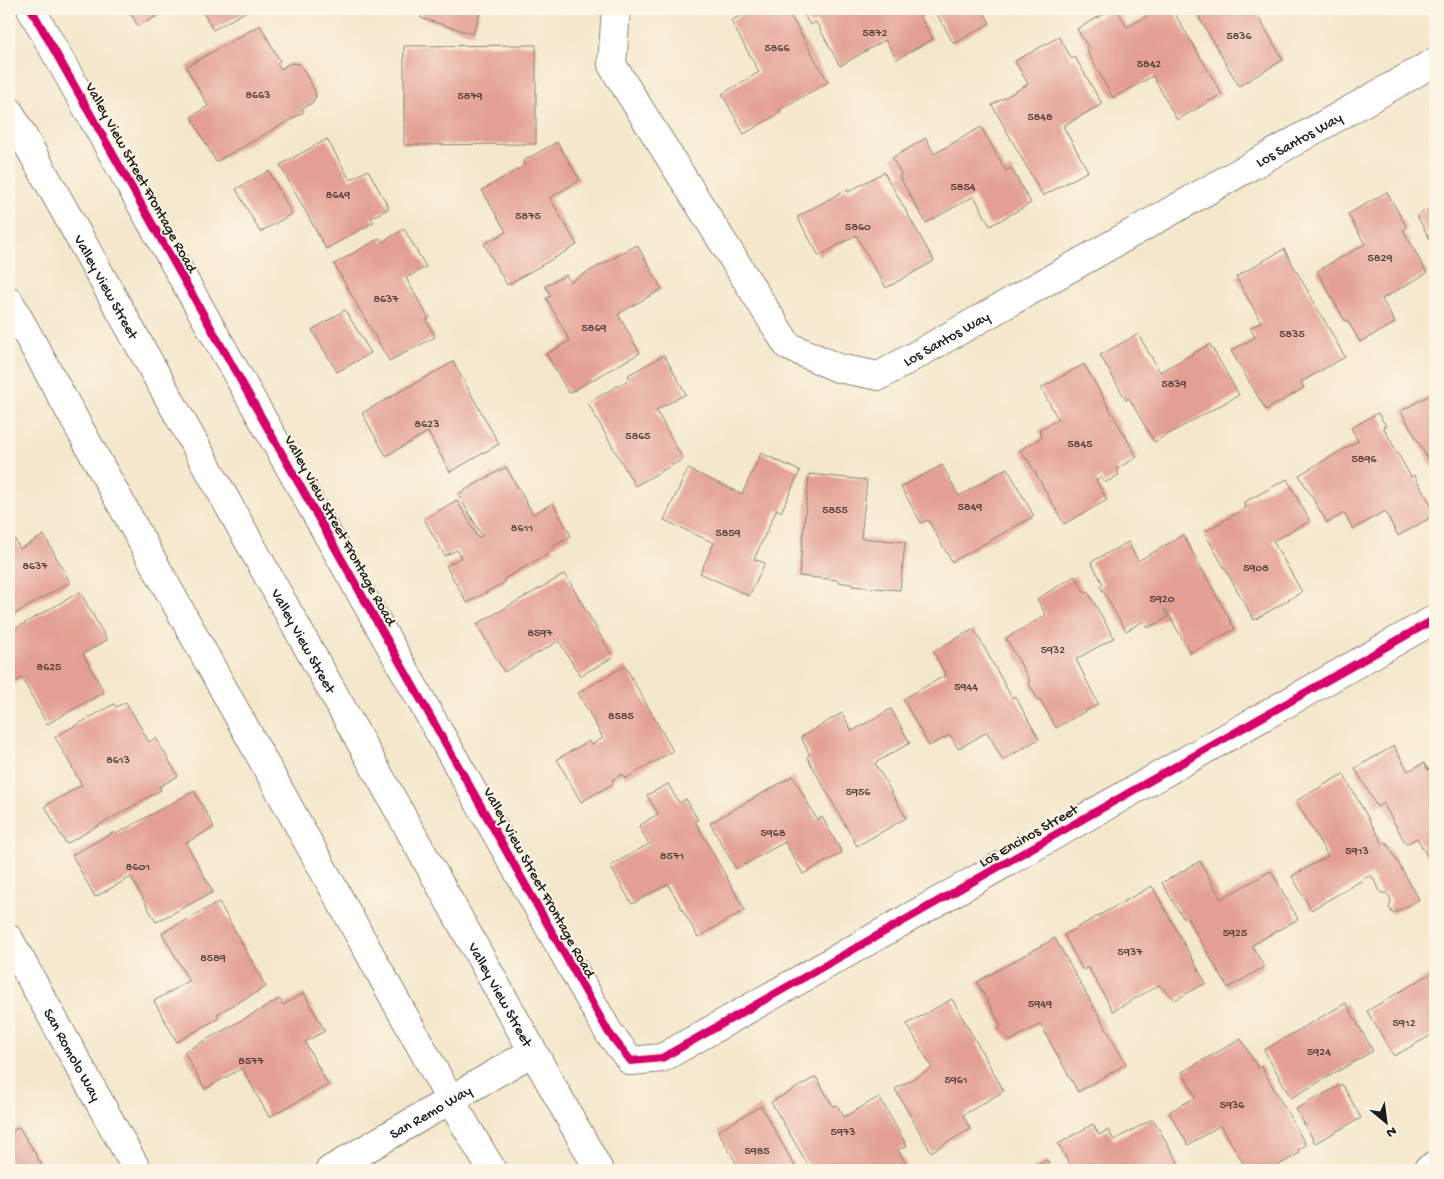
<svg xmlns="http://www.w3.org/2000/svg" width="1444" height="1179" font-family="'Gochi Hand',sans-serif">
<style>
.building{fill:#e39f93}
.lines{fill:none;stroke-linecap:round;stroke-linejoin:round}
.minor-casing{stroke:#888274;stroke-width:30}
.major-casing{stroke:#888274;stroke-width:30}
.minor{stroke:#fff;stroke-width:28}
.major{stroke:#fff;stroke-width:28}
.cycleway-casing{stroke:#fcf5e5;stroke-width:11}
.cycleway{stroke:#d6006c;stroke-width:8}
.labels{text-anchor:middle;stroke-width:4;stroke-linejoin:round;paint-order:stroke}
.number-label{font-size:12px;fill:#4e3d3a}
.street-label{font-size:15px;fill:#1c1c1c;stroke:#fcf5e5}
</style>
<rect width="100%" height="100%" fill="#fcf5e5"/>
<filter id="ink" filterUnits="userSpaceOnUse"><feTurbulence type="fractalNoise" baseFrequency=".02" numOctaves="2"/><feDisplacementMap in="SourceGraphic" scale="10" xChannelSelector="R" yChannelSelector="G"/><feConvolveMatrix kernelMatrix="1 2 1 2 8 2 1 2 1" color-interpolation-filters="sRGB"/></filter>
<filter id="wash" filterUnits="userSpaceOnUse"><feTurbulence type="fractalNoise" baseFrequency=".0096" numOctaves="4" result="noise"/><feDisplacementMap in="SourceGraphic" scale="20" xChannelSelector="R" yChannelSelector="G"/><feGaussianBlur stdDeviation="1.12" result="paint"/><feColorMatrix in="noise" values="0 0 0 0 0 0 0 0 0 0 0 0 0 0 0 0 0 1.4 0 .05"/><feComposite in="paint" operator="in"/></filter>
<g filter="url(#wash)">
<rect width="100%" height="100%" fill="#f4e7cc"/>
<g id="blocks">
<g class="building">
<polygon points="128,9 170,9 138,26"/>
<polygon points="201,9 246,9 247,11 213,30"/>
<polygon points="423,9 481,9 473,34 421,18"/>
<polygon points="752,9 787,9 828,82 779,110 780,113 744,134 722,94 759,72 731,21"/>
<polygon points="801,9 919,9 922,15 920,16 933,39 897,59 885,40 840,66 816,22 810,25"/>
<polygon points="934,9 982,9 990,23 954,44"/>
<polygon points="1113,9 1117,9 1127,27 1161,9 1172,9 1222,94 1177,120 1153,76 1113,98 1087,51 1089,49 1077,29"/>
<polygon points="1194,9 1254,9 1283,60 1239,86"/>
<polygon points="260,25 280,61 277,63 281,69 290,63 300,64 315,91 316,97 312,103 302,109 304,112 216,162 191,117 208,106 186,67"/>
<polygon points="1059,37 1072,59 1075,57 1102,104 1063,126 1088,171 1043,196 992,105 1028,84 1015,61"/>
<polygon points="536,45 536,144 404,145 404,46"/>
<polygon points="981,127 1006,171 1011,168 1031,203 990,226 974,196 926,223 899,176 902,175 892,158 926,138 934,154"/>
<polygon points="327,139 350,180 368,170 389,208 371,218 374,222 326,249 280,165"/>
<polygon points="557,142 580,180 550,198 577,245 507,285 484,244 506,232 482,190 525,165 523,161"/>
<polygon points="269,171 292,214 260,232 236,189"/>
<polygon points="884,172 934,261 886,288 856,235 819,256 797,217 847,189 848,192"/>
<polygon points="1387,192 1407,228 1403,230 1427,273 1382,299 1395,323 1360,342 1347,320 1345,321 1317,271 1365,244 1348,214"/>
<polygon points="1435,205 1435,248 1417,216"/>
<polygon points="404,229 426,267 406,278 429,319 426,320 435,337 389,361 334,264 380,238 382,242"/>
<polygon points="637,245 662,289 618,314 640,353 569,393 546,354 570,341 546,298 551,296 545,286 566,275 570,282"/>
<polygon points="1284,249 1345,357 1301,382 1304,388 1266,410 1231,351 1255,337 1250,328 1261,322 1236,277"/>
<polygon points="345,310 371,353 337,372 312,330"/>
<polygon points="1138,334 1160,372 1210,344 1239,395 1154,442 1129,398 1126,400 1100,355"/>
<polygon points="664,355 686,394 656,410 683,459 635,486 588,403 630,379 628,375"/>
<polygon points="453,362 499,444 450,472 428,432 386,456 362,413"/>
<polygon points="1084,364 1137,457 1116,469 1119,475 1104,483 1101,477 1096,480 1107,500 1064,524 1027,458 1026,459 1020,450 1042,437 1039,430 1058,419 1041,388"/>
<polygon points="1435,392 1435,472 1401,411"/>
<polygon points="1378,413 1386,426 1383,427 1411,477 1414,475 1435,512 1435,515 1398,536 1385,511 1353,529 1344,513 1327,523 1299,475 1358,441 1351,428"/>
<polygon points="761,453 800,471 781,512 777,509 754,559 765,563 749,596 700,573 714,543 664,520 688,469 742,494"/>
<polygon points="942,465 959,496 1007,468 1034,516 952,562 928,520 921,523 901,487"/>
<polygon points="506,467 533,514 553,503 571,536 552,547 554,550 504,579 505,582 467,603 446,566 461,557 457,550 445,556 424,519 457,500 478,538 482,536 458,494"/>
<polygon points="809,474 867,480 861,538 905,542 900,590 852,586 852,584 838,582 838,580 799,576"/>
<polygon points="1287,479 1310,521 1273,541 1302,592 1254,620 1204,532 1246,508 1243,503"/>
<polygon points="9,529 20,549 44,535 70,582 9,617"/>
<polygon points="1183,535 1235,629 1190,653 1166,609 1164,610 1168,617 1148,628 1144,621 1126,631 1100,586 1103,584 1091,562 1128,542 1138,561"/>
<polygon points="565,574 613,657 580,676 559,641 504,672 477,624"/>
<polygon points="1075,576 1085,593 1088,592 1114,638 1076,659 1098,704 1056,728 1040,699 1038,700 1028,682 1030,681 1006,638 1046,615 1037,599"/>
<polygon points="80,592 107,640 83,654 104,692 47,724 22,678 9,685 9,632"/>
<polygon points="974,629 1012,698 1015,696 1039,739 1003,760 987,732 958,749 950,735 929,746 903,699 946,675 933,651"/>
<polygon points="625,666 673,751 625,779 623,774 612,780 614,783 581,802 557,759 589,741 591,745 603,738 578,693"/>
<polygon points="126,702 149,742 156,738 178,776 159,787 161,790 66,844 45,806 82,785 55,737 114,704 116,707"/>
<polygon points="891,709 910,743 875,763 906,818 857,846 807,757 810,755 801,737 842,713 852,731"/>
<polygon points="1394,746 1408,771 1424,763 1428,770 1435,766 1435,870 1417,838 1406,844 1383,803 1377,807 1355,768"/>
<polygon points="1343,774 1383,844 1386,842 1419,899 1393,914 1389,907 1391,902 1390,897 1386,893 1381,893 1371,875 1311,910 1292,876 1328,856 1296,801"/>
<polygon points="793,776 817,820 822,817 842,853 803,874 785,842 736,869 710,823"/>
<polygon points="668,784 679,803 686,799 698,820 695,821 745,910 698,937 668,884 632,904 610,866 649,844 639,826 658,814 647,795"/>
<polygon points="194,791 214,827 186,843 213,892 156,922 131,877 95,897 72,855 114,832 116,834"/>
<polygon points="1200,861 1221,899 1271,871 1298,919 1252,945 1264,967 1228,988 1186,916 1183,918 1162,883"/>
<polygon points="1152,886 1206,983 1175,1000 1159,985 1113,1011 1088,967 1083,970 1064,935"/>
<polygon points="219,902 266,987 217,1014 219,1018 177,1042 154,1001 189,981 162,933"/>
<polygon points="1055,938 1126,1064 1078,1092 1040,1024 1010,1041 998,1028 1001,1026 977,982"/>
<polygon points="1435,971 1435,1033 1394,1056 1367,1011"/>
<polygon points="304,993 325,1031 305,1042 328,1085 269,1117 242,1068 205,1089 184,1052 280,999 283,1005"/>
<polygon points="952,999 1004,1091 963,1115 970,1129 931,1152 895,1089 932,1068 907,1024"/>
<polygon points="1346,1003 1373,1051 1291,1098 1264,1050"/>
<polygon points="1241,1039 1258,1068 1261,1066 1306,1145 1298,1150 1300,1153 1270,1170 1247,1170 1221,1125 1188,1145 1169,1112 1196,1097 1182,1072"/>
<polygon points="816,1077 833,1106 837,1105 844,1117 879,1097 907,1146 898,1150 907,1166 901,1170 867,1170 866,1169 863,1170 811,1170 771,1102"/>
<polygon points="1342,1084 1361,1118 1315,1143 1296,1109"/>
<polygon points="761,1106 797,1170 740,1170 718,1131"/>
<polygon points="1153,1119 1180,1166 1171,1170 1073,1170 1058,1144 1093,1124 1099,1135 1108,1130 1114,1140"/>
<polygon points="19,1127 45,1170 9,1170 9,1133"/>
<polygon points="1047,1160 1053,1170 1030,1170"/>
</g>
</g>
</g>
<g filter="url(#ink)">
<use href="#blocks" fill-opacity="0" stroke="#888274" stroke-width="1"/>
<g class="lines">
<defs>
<g id="minor">
<polyline points="31,9 609,1033 631,1061 662,1058 1435,619"/>
<path id="s1" d="M 616,9 L 612,65 L 788,346 L 838,368 L 879,376 L 1435,62"/>
<path id="s2" d="M 9,939 L 137,1170"/>
<path id="s3" d="M 330,1170 L 532,1052"/>
<polyline points="1427,1170 1435,1165"/>
</g>
<g id="major">
<path id="s4" d="M 9,111 L 599,1170"/>
<polyline points="9,301 451,1101 492,1170"/>
</g>
</defs>
<use href="#minor" class="minor-casing"/>
<use href="#major" class="major-casing"/>
<use href="#minor" class="minor"/>
<use href="#major" class="major"/>
<defs>
<polyline id="cycleway" points="31,9 609,1033 631,1061 662,1058 1435,619"/>
</defs>
<use href="#cycleway" class="cycleway-casing"/>
<use href="#cycleway" class="cycleway"/>
</g>
</g>
<g class="labels">
<g class="number-label">
<text x="875" y="36">5872</text>
<text x="1239" y="39">5836</text>
<text x="777" y="51">5866</text>
<text x="1149" y="67">5842</text>
<text x="258" y="98">8663</text>
<text x="470" y="99">5879</text>
<text x="1040" y="120">5848</text>
<text x="963" y="190">5854</text>
<text x="338" y="198">8649</text>
<text x="528" y="219">5875</text>
<text x="858" y="230">5860</text>
<text x="1380" y="261">5829</text>
<text x="386" y="302">8637</text>
<text x="594" y="331">5869</text>
<text x="1292" y="337">5835</text>
<text x="1174" y="387">5839</text>
<text x="427" y="427">8623</text>
<text x="638" y="439">5865</text>
<text x="1080" y="447">5845</text>
<text x="1364" y="462">5896</text>
<text x="970" y="510">5849</text>
<text x="835" y="513">5855</text>
<text x="522" y="531">8611</text>
<text x="728" y="536">5859</text>
<text x="35" y="569">8637</text>
<text x="1256" y="571">5908</text>
<text x="1162" y="602">5920</text>
<text x="540" y="636">8597</text>
<text x="1053" y="653">5932</text>
<text x="49" y="670">8625</text>
<text x="966" y="690">5944</text>
<text x="621" y="719">8585</text>
<text x="118" y="763">8613</text>
<text x="858" y="795">5956</text>
<text x="773" y="836">5968</text>
<text x="1357" y="854">5913</text>
<text x="672" y="859">8571</text>
<text x="138" y="870">8601</text>
<text x="1235" y="936">5925</text>
<text x="1130" y="955">5937</text>
<text x="213" y="961">8589</text>
<text x="1040" y="1007">5949</text>
<text x="1404" y="1026">5912</text>
<text x="1319" y="1055">5924</text>
<text x="251" y="1064">8577</text>
<text x="956" y="1083">5961</text>
<text x="1232" y="1108">5936</text>
<text x="843" y="1135">5973</text>
<text x="757" y="1154">5985</text>
</g>
<g class="street-label">
<text dy="5" stroke="none"><textPath href="#s1" startOffset="966">Los Santos Way</textPath></text>
<text transform="translate(142 177) rotate(61)" y="5">Valley View Street Frontage Road</text>
<text dy="5" stroke="none"><textPath href="#s4" startOffset="201">Valley View Street</textPath></text>
<text dy="5" stroke="none"><textPath href="#s1" startOffset="561">Los Santos Way</textPath></text>
<text transform="translate(341 530) rotate(61)" y="5">Valley View Street Frontage Road</text>
<text dy="5" stroke="none"><textPath href="#s4" startOffset="606">Valley View Street</textPath></text>
<text transform="translate(1028 835) rotate(-30)" y="5">Los Encinos Street</text>
<text transform="translate(540 882) rotate(61)" y="5">Valley View Street Frontage Road</text>
<text dy="5" stroke="none"><textPath href="#s4" startOffset="1011">Valley View Street</textPath></text>
<text dy="5" stroke="none"><textPath href="#s2" startOffset="132">San Romolo Way</textPath></text>
<text dy="5" stroke="none"><textPath href="#s3" startOffset="116">San Remo Way</textPath></text>
</g>
</g>
<rect width="1444" height="1179" fill="none" stroke="#fcf5e5" stroke-width="30"/>
<g transform="translate(1386 1122) rotate(151)" stroke="#fcf5e5" stroke-width="4" paint-order="stroke">
<path d="M0-4L9 19L0 12L-9 19Z" fill="#1c1c1c"/>
<text y="-8" font-size="14" font-weight="bold" text-anchor="middle" fill="#1c1c1c">N</text>
</g>
</svg>
